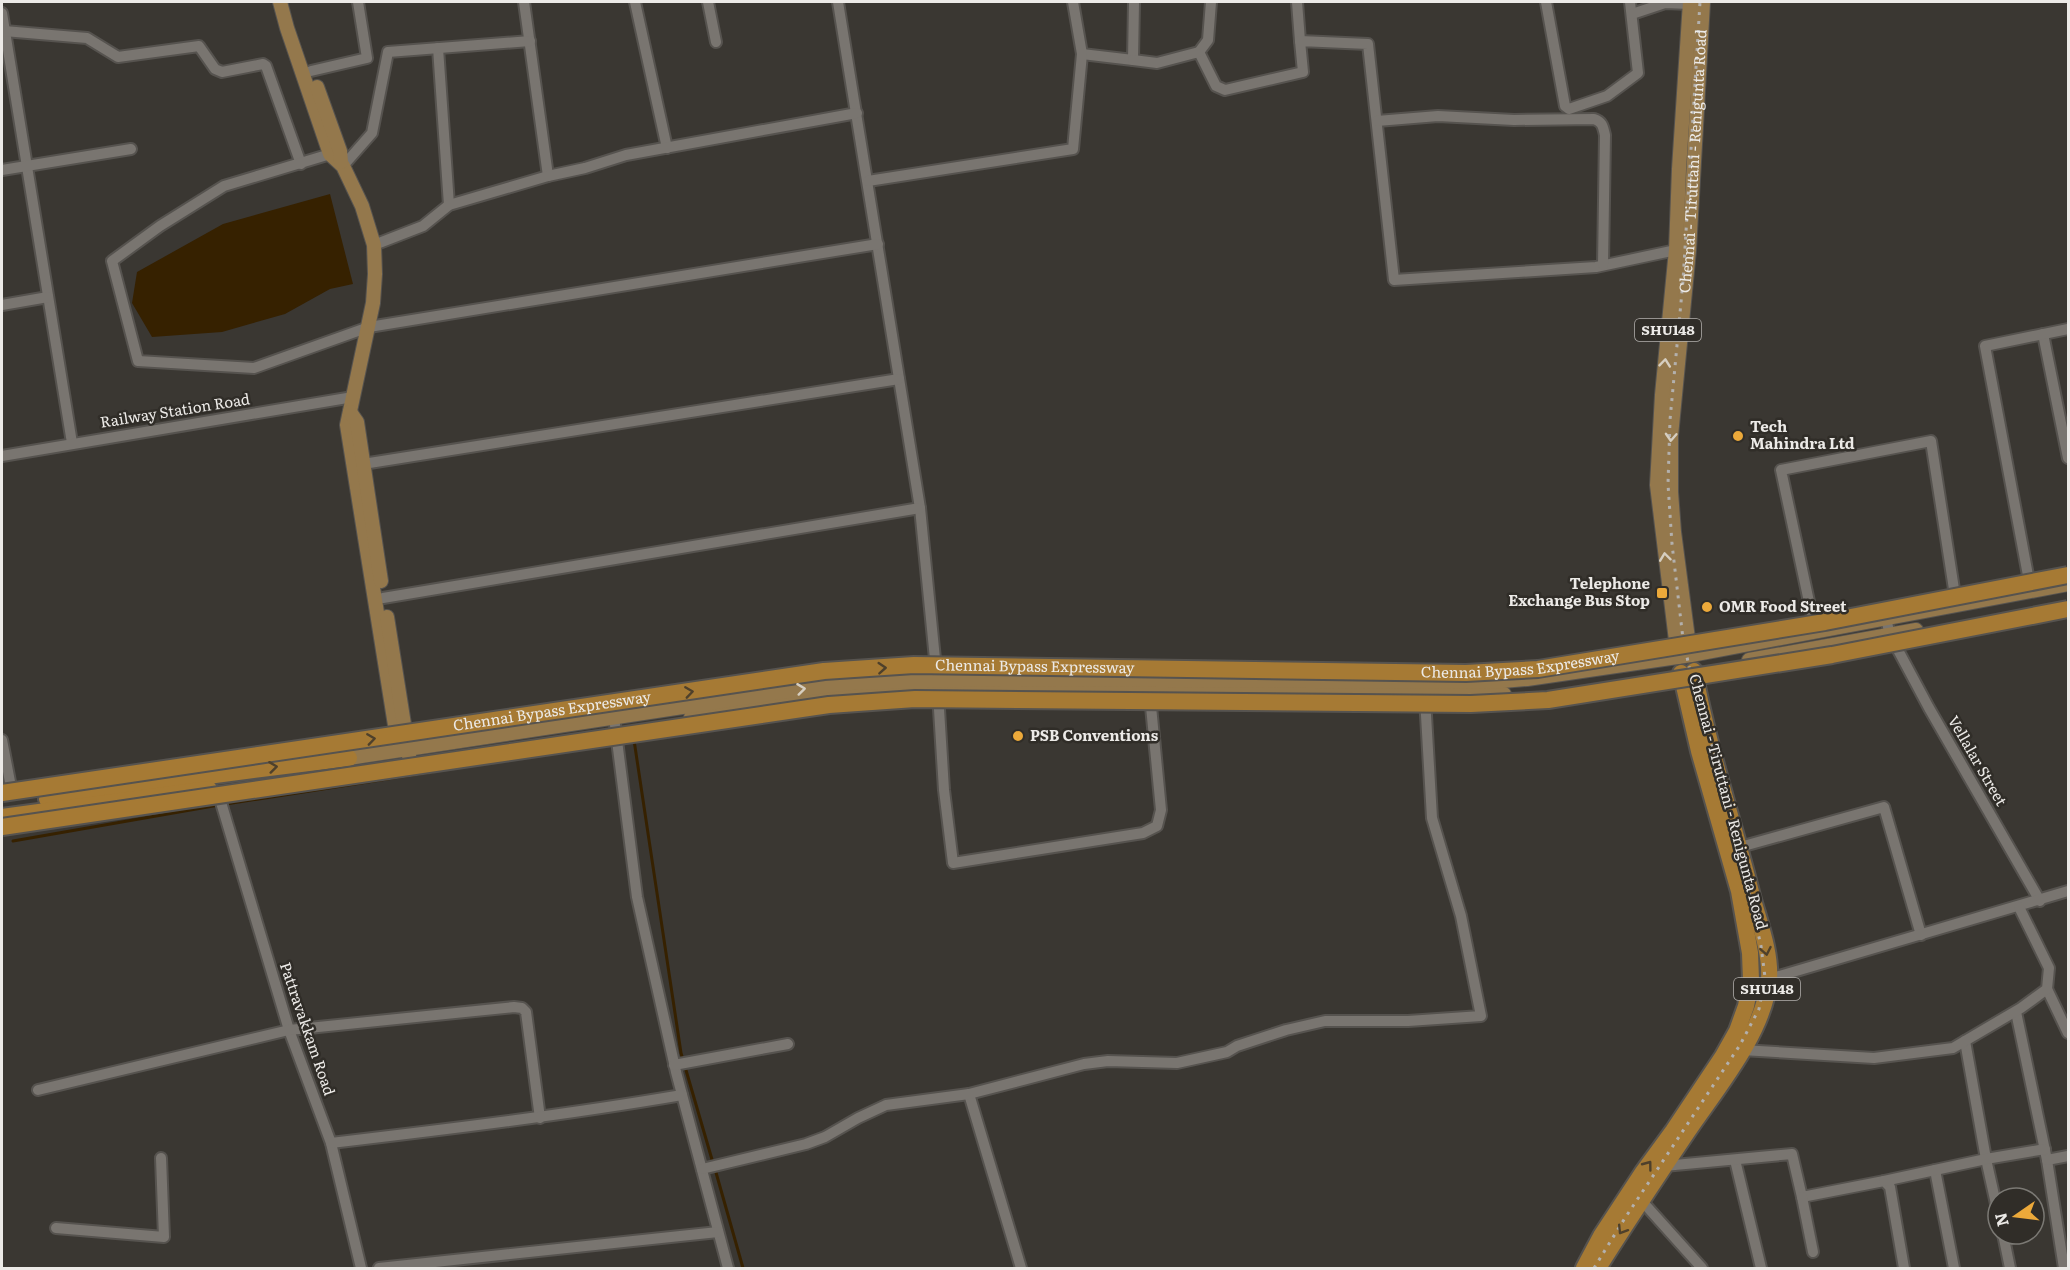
<svg xmlns="http://www.w3.org/2000/svg" width="2070" height="1270" font-family="Literata,serif">
<style>
.water{fill:#362100}
.lines{fill:none;stroke-linecap:round;stroke-linejoin:round}
.stream{stroke:#362100;stroke-width:3}
.minor-casing{stroke:#56534f;stroke-width:14}
.major-casing{stroke:#56534f;stroke-width:16}
.highway-casing{stroke:#56534f;stroke-width:20}
.minor{stroke:#797570;stroke-width:10}
.major{stroke:#94784c;stroke-width:14}
.highway{stroke:#a67a34;stroke-width:16}
.rail{stroke:#b3b0ad;stroke-width:3;stroke-dasharray:3 6;stroke-linecap:butt}
.highway-bridge-casing{stroke:#56534f;stroke-width:20;stroke-linecap:butt}
.highway-bridge{stroke:#a67a34;stroke-width:16}
.oneway{stroke:#d6cec0}
.oneway2{stroke:#4e402b}
.poi-dot{fill:#eca93a;stroke:#302d28;stroke-width:2}
.labels{text-anchor:middle;stroke-width:5;stroke-linejoin:round;paint-order:stroke}
.shield{fill:#302d28;stroke:#b4b1ae;stroke-width:1.5}
.shield-label{font-size:14px;font-weight:bold;fill:#eceae7}
.street-label{font-size:15px;fill:#eceae7;stroke:#302d28}
.poi-label{font-size:15px;font-weight:bold;fill:#eceae7;stroke:#302d28;text-anchor:start}
</style>
<rect width="100%" height="100%" fill="#3a3732"/>
<polygon class="water" points="330,194 353,284 330,289 285,314 222,332 152,337 132,303 137,272 223,224"/>
<g class="lines">
<g class="stream">
<polyline points="634,740 681,1053 713,1163"/>
<polyline points="226,804 432,772"/>
<polyline points="13,841 219,805"/>
<polyline points="715,1169 743,1268"/>
</g>
<defs>
<g id="minor">
<polyline points="524,2 548,176"/>
<polyline points="635,2 667,148"/>
<polyline points="708,2 716,42"/>
<polyline points="838,2 920,508 936,669"/>
<polyline points="1297,2 1300,41"/>
<polyline points="1546,2 1565,106 1569,109 1607,96 1638,73 1630,2"/>
<polyline points="2,13 72,443"/>
<polyline points="1632,14 1665,3 1690,4"/>
<polyline points="4,31 87,38 118,57 199,46 215,69 222,72 263,64 266,66 301,164"/>
<polyline points="438,48 449,205"/>
<polyline points="1199,52 1216,86 1225,90 1303,72 1300,41 1368,44 1394,280 1596,267 1676,250"/>
<polyline points="1082,54 1133,60 1134,2"/>
<polyline points="1133,60 1157,63 1199,52 1208,40 1211,2"/>
<polyline points="311,71 367,58 358,2"/>
<path d="M 1377,121 L 1438,116 L 1514,120 L 1594,119 C 1603,122 1603,127 1605,135 L 1603,265"/>
<polyline points="337,152 224,186 160,226 112,261 138,361 254,368 369,327 878,244"/>
<polyline points="343,166 372,133 388,52 530,41"/>
<polyline points="2,170 131,149"/>
<polyline points="868,181 1073,149 1082,54 1073,2"/>
<polyline points="374,245 423,226 449,205 548,176 585,168 626,155 857,113"/>
<polyline points="2,305 48,297"/>
<polyline points="2043,334 2068,458"/>
<polyline points="2,456 353,397"/>
<polyline points="363,464 899,379"/>
<polyline points="2030,586 1985,346 2068,329"/>
<polyline points="383,598 920,508"/>
<polyline points="1886,619 1890,635 1929,708 2040,901"/>
<polyline points="1815,630 1781,470 1931,441 1956,602"/>
<polyline points="938,693 944,790 953,863 1143,833 1157,826 1161,810 1150,696"/>
<polyline points="614,717 637,897 676,1072 728,1268"/>
<polyline points="2,740 11,787"/>
<polyline points="220,799 289,1030 331,1143 361,1268"/>
<polyline points="1740,847 1884,807 1921,935"/>
<polyline points="1769,979 2068,891"/>
<polyline points="2047,989 2068,1033"/>
<polyline points="2016,1012 2047,1160 2064,1268"/>
<polyline points="1965,1041 1986,1159 1998,1213"/>
<polyline points="1742,1050 1874,1058 1953,1048 2021,1008 2047,989 2049,968 2019,907"/>
<polyline points="674,1065 788,1044"/>
<polyline points="38,1090 289,1030 514,1007 522,1008 526,1012 540,1118"/>
<polyline points="969,1094 1021,1268"/>
<path d="M 331,1143 C 449,1129 565,1115 682,1095"/>
<polyline points="1735,1160 1761,1268"/>
<polyline points="2047,1160 2068,1156"/>
<polyline points="1664,1166 1792,1154 1802,1197 1884,1181 1890,1187 1904,1268"/>
<polyline points="702,1169 806,1144 825,1137 858,1118 886,1105 969,1094 1084,1064 1108,1061 1177,1063 1227,1052 1237,1046 1286,1030 1325,1021 1408,1021 1481,1016 1461,916 1432,818 1425,698"/>
<polyline points="1935,1170 1954,1268"/>
<polyline points="1884,1181 1986,1159 2045,1149"/>
<polyline points="1802,1197 1813,1252"/>
<polyline points="1641,1200 1702,1268"/>
<polyline points="56,1228 164,1237 161,1158"/>
<polyline points="2003,1234 2010,1268"/>
<polyline points="379,1268 718,1232"/>
</g>
<g id="major">
<polyline points="280,2 287,28 330,154 343,166 362,206 374,245 375,274 373,303 347,425 398,744"/>
<polyline points="317,87 340,151 341,162"/>
<polyline points="350,412 357,422 381,581"/>
<polyline points="387,617 410,762"/>
<path id="s1" d="M 1690,654 L 1674,532 L 1671,492 L 1671,436 L 1689,250 L 1703,2"/>
<polyline points="1678,657 1657,485 1662,395 1676,250 1679,169 1690,2"/>
<polyline points="1749,660 1916,630"/>
<polyline points="691,717 761,706 841,696 964,689 1504,694"/>
<polyline points="342,750 349,758 794,690 850,683 1001,679 1491,682 1527,679 1691,655 2068,584"/>
</g>
<g id="highway">
<polyline points="47,799 215,775 349,758"/>
<polyline points="2,817 209,789"/>
<polyline points="1584,1268 1601,1236 1643,1172 1673,1131 1723,1056 1737,1031 1746,1006 1751,980 1750,953 1739,891 1699,751 1681,673"/>
<path d="M 1598,1268 C 1627,1222 1657,1177 1688,1131 C 1717,1088 1764,1033 1769,980 C 1771,952 1759,922 1752,896 C 1733,821 1708,747 1694,671"/>
</g>
</defs>
<use href="#minor" class="minor-casing"/>
<use href="#major" class="major-casing"/>
<use href="#highway" class="highway-casing"/>
<use href="#minor" class="minor"/>
<use href="#major" class="major"/>
<use href="#highway" class="highway"/>
<polyline class="rail" points="1594,1268 1625,1218 1740,1045 1759,1009 1765,977 1761,946 1724,782 1695,693 1683,639 1672,544 1668,484 1670,420 1683,281 1700,2"/>
<defs>
<g id="highway-bridge">
<path id="s2" d="M 2,793 L 824,671 L 914,665 L 1466,673 L 1538,669 L 1825,622 L 2068,575"/>
<polyline points="2,827 829,705 915,699 1471,704 1548,700 1832,655 2068,609"/>
</g>
</defs>
<use href="#highway-bridge" class="highway-bridge-casing"/>
<use href="#highway-bridge" class="highway-bridge"/>
</g>
<defs><path id="oneway-chevron" d="M-2-3.5L2.5 0L-2 3.5" fill="none" stroke-width="1.6" stroke-linecap="round" stroke-linejoin="round" transform="scale(1.5)"/></defs>
<g class="oneway">
<use href="#oneway-chevron" transform="translate(1665 363) rotate(-84)"/>
<use href="#oneway-chevron" transform="translate(1671 437) rotate(93)"/>
<use href="#oneway-chevron" transform="translate(1665 557) rotate(-97)"/>
<use href="#oneway-chevron" transform="translate(801 689) rotate(-7)"/>
</g>
<g class="oneway2">
<use href="#oneway-chevron" transform="translate(882 668) rotate(-4)"/>
<use href="#oneway-chevron" transform="translate(689 692) rotate(-8)"/>
<use href="#oneway-chevron" transform="translate(371 739) rotate(-8)"/>
<use href="#oneway-chevron" transform="translate(273 767) rotate(-7)"/>
<use href="#oneway-chevron" transform="translate(1766 951) rotate(79)"/>
<use href="#oneway-chevron" transform="translate(1648 1165) rotate(-53)"/>
<use href="#oneway-chevron" transform="translate(1622 1230) rotate(122)"/>
</g>
<g class="poi-dot">
<circle cx="1738" cy="436" r="6"/>
<rect x="1656" y="587" width="12" height="12" rx="3"/>
<circle cx="1707" cy="607" r="6"/>
<circle cx="1018" cy="736" r="6"/>
</g>
<g class="labels">
<g class="shield">
<rect x="1635" y="319" width="66" height="22" rx="4.5"/>
<rect x="1734" y="978" width="66" height="22" rx="4.5"/>
</g>
<g class="shield-label">
<text x="1668" y="335">SHU148</text>
<text x="1767" y="994">SHU148</text>
</g>
<g class="street-label">
<text dy="5" stroke="none"><textPath href="#s1" startOffset="495">Chennai - Tiruttani - Renigunta Road</textPath></text>
<text transform="translate(175 411) rotate(-9)" y="5">Railway Station Road</text>
<text dy="5" stroke="none"><textPath href="#s2" startOffset="1528">Chennai Bypass Expressway</textPath></text>
<text dy="5" stroke="none"><textPath href="#s2" startOffset="1042">Chennai Bypass Expressway</textPath></text>
<text dy="5" stroke="none"><textPath href="#s2" startOffset="556">Chennai Bypass Expressway</textPath></text>
<text transform="translate(1977 761) rotate(60)" y="5">Vellalar Street</text>
<text transform="translate(1728 802) rotate(75)" y="5">Chennai - Tiruttani - Renigunta Road</text>
<text transform="translate(307 1029) rotate(71)" y="5">Pattravakkam Road</text>
</g>
<g class="poi-label">
<text x="1750" y="432">Tech<tspan x="1750" dy="17">Mahindra Ltd</tspan></text>
<text x="1650" y="589" text-anchor="end">Telephone<tspan x="1650" dy="17">Exchange Bus Stop</tspan></text>
<text x="1719" y="612">OMR Food Street</text>
<text x="1030" y="741">PSB Conventions</text>
</g>
</g>
<rect width="2070" height="1270" fill="none" stroke="#eceae7" stroke-width="6"/>
<g transform="translate(2016 1216) rotate(256)"><circle r="28" fill="#302d28" stroke="#7b7974" stroke-width="1.5"/>
<path d="M0-4.5L10 22L0 15L-10 22Z" fill="#eca93a"/>
<text y="-9" font-size="16" font-weight="bold" text-anchor="middle" fill="#eceae7">N</text>
</g>
</svg>
